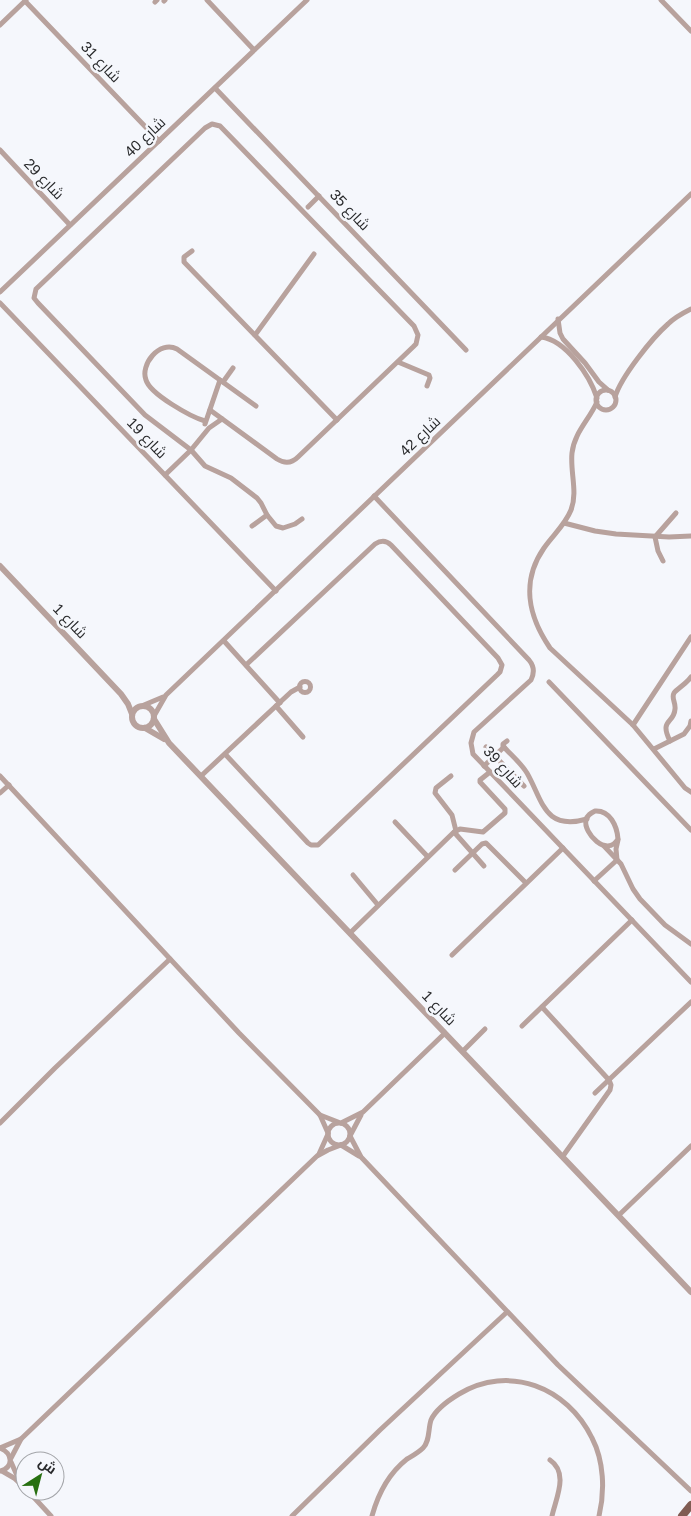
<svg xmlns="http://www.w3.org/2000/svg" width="691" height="1516" font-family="Helvetica,Cairo,sans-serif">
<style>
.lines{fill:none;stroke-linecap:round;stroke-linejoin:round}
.minor{stroke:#b8a29d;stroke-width:5}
.tertiary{stroke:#b8a29d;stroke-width:6}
.primary{stroke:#805c53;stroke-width:8}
.labels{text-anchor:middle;stroke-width:5;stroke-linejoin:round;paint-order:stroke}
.street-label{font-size:15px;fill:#292a2c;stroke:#f5f7fc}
</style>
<rect width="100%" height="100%" fill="#f5f7fc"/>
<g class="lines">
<g class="minor">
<polyline points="207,0 254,50"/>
<polyline points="661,0 691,31"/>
<polyline points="25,1 159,141"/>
<polyline points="164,1 165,0"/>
<polyline points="155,2 157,0"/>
<polyline points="0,25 26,0"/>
<polyline points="215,88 466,350"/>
<polyline points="0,150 70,225"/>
<polyline points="308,207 319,196"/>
<polyline points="192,251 184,257 184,262 337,420"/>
<polyline points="0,292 307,0"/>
<polyline points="0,303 276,591"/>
<polyline points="558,319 560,333 563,339 585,363 599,382 608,390"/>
<polyline points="255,335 314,254"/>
<path d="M 541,337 C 566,340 590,376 597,398"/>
<polyline points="398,362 429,375 430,378 427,386"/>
<polyline points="223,382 233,368"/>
<circle cx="606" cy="400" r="10"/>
<path d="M 615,397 C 621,377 652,338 668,324 C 675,317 683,313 691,309"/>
<path d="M 597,402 C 589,420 574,433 572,453 C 570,472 578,492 571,510 C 565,525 553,535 544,548 C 521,581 528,616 550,648 L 633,725 L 685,788 L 691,792"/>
<path d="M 210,410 L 277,459 C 285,464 292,463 298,457 L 413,347 L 416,344 L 418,335 L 414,326 L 220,126 L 212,124 L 205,128 L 36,289 L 34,298 L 38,303 L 145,415 L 191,450 L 205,466 L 231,478 L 257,498 L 261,503 L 267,515 L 276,526 L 283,528 L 295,524 L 302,519"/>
<path d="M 205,421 C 191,417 150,394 146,380 C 140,365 159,340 177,349 L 256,406"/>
<polyline points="205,424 220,380"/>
<polyline points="165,475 191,450 209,428 222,419"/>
<path d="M 374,496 L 529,660 C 534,666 535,672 531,680 L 474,732 L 471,743 L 473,754 L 691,982"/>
<polyline points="564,523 595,531 616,534 669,537 691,536"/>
<polyline points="252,526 267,515"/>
<polyline points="663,561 658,551 655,537 676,513"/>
<polyline points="224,641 280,703"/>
<circle cx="305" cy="687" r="5.5"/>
<polyline points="549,682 691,830"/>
<polyline points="144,705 163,697"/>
<polyline points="276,706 303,737"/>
<polyline points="154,716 166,695 691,194"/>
<polyline points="633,725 691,637"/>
<path d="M 507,741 L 503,744 L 503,746 C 511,755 521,763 527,773 C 543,801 544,831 587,819"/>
<path d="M 670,741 C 659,719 674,724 675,709 C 676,703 671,698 674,693 C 677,689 686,684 691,677"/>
<polyline points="486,747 524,786"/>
<polyline points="654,749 684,734 690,726 691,721"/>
<path d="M 225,754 L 308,843 L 311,845 L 318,845 L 497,675 L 500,672 L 502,665 L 498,658 L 391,545 C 386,540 381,540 375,544 L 246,665"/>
<polyline points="484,766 504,747"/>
<polyline points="0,776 239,1033 320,1115 328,1133"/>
<polyline points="201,776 291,692 300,687"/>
<polyline points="451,776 436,788 435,793 452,815 456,831"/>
<polyline points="0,793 9,785"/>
<path d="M 595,811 C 610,810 617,826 618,839 C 607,858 583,833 586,820 C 587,815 591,813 595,811 Z"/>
<polyline points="395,822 428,857"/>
<polyline points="454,832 484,866"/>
<polyline points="604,846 621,864 633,889 640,899 665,925 691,944"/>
<polyline points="617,860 616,849 618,840"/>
<polyline points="455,870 482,844 486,843 526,883"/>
<polyline points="353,875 378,905"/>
<polyline points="594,881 617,860"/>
<polyline points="350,933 454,832 460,829 483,832 505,813 505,809 480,782 480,780 490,772"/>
<polyline points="452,955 563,848"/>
<polyline points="542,1007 609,1080 611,1085 610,1090 563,1156"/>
<polyline points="522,1026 632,920"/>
<polyline points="463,1051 485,1029"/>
<polyline points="595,1093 691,1002"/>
<polyline points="320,1115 338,1122"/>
<circle cx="339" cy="1134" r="11"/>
<polyline points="0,1123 55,1068 170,959"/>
<polyline points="341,1123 363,1112 445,1033"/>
<polyline points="351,1134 361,1115"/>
<polyline points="350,1136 361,1157 558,1365 691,1491"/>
<polyline points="341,1145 359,1156"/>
<polyline points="319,1154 328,1134"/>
<polyline points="619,1215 691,1146"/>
<polyline points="0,1448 21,1439 317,1156 328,1150 341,1145"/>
<polyline points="11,1458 21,1439"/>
<path d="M 550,1460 C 569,1473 556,1498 552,1516"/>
<polyline points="11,1462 19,1480"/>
<path d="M 0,1471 C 14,1468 13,1453 0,1448"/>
<polyline points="2,1471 14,1478 25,1488"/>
<polyline points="28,1491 51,1516"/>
<polyline points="292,1516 380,1430 507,1312"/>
<path d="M 372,1516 C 378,1494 388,1474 407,1459 C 412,1456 418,1453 423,1448 C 430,1441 428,1429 431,1420 C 436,1409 449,1400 459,1394 C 509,1364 567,1387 592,1438 C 604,1461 605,1491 599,1516"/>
</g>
<g class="tertiary">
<polyline points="0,566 121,694 128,704 132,714"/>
<circle cx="143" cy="717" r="11"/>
<polyline points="154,719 169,743 691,1292"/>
<polyline points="145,728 164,739"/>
</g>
<polyline class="primary" points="682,1516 691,1505"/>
</g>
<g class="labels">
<g class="street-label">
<text transform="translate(101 62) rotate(46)" y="5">شارع 31</text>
<text transform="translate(145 137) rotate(-44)" y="5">شارع 40</text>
<text transform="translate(44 179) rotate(46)" y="5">شارع 29</text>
<text transform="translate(350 210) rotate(46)" y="5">شارع 35</text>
<text transform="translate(420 436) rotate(-44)" y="5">شارع 42</text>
<text transform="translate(147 438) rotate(46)" y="5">شارع 19</text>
<text transform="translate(70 621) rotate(46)" y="5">شارع 1</text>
<text transform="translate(503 767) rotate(48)" y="5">شارع 39</text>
<text transform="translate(439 1008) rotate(46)" y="5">شارع 1</text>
</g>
</g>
<g transform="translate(40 1476) rotate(36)"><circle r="24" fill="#f5f7fc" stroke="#a3a5a9"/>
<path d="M0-4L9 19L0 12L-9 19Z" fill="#277011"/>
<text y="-8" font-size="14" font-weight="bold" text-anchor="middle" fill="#292a2c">ش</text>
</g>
</svg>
